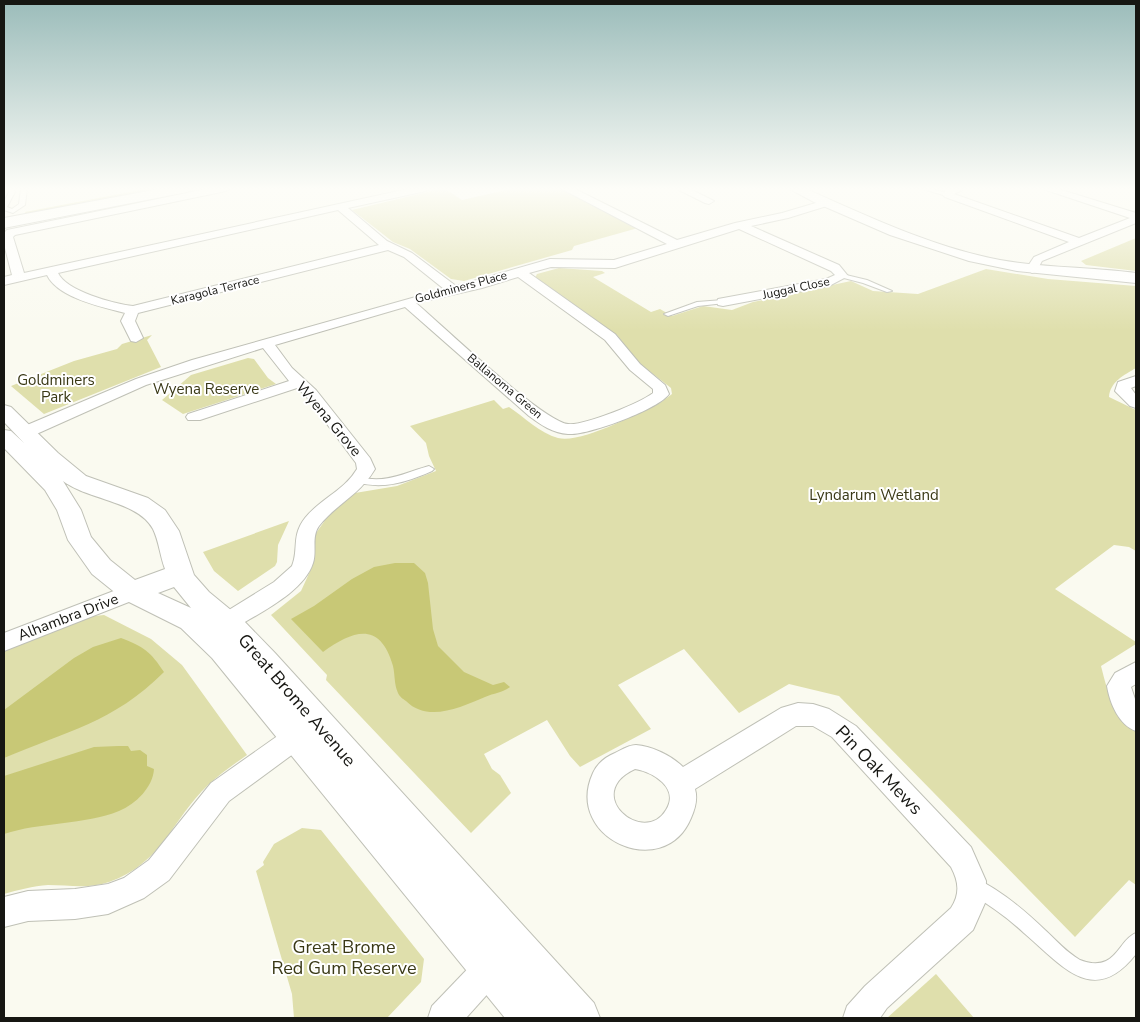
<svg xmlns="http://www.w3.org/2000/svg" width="1140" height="1022" font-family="'Nunito Sans',sans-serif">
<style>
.green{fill:#dfdfac}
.water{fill:#c8c876}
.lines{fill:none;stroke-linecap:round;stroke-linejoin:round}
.service-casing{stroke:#bfc0b6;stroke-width:2}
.minor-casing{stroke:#bfc0b6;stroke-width:2}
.tertiary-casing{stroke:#bfc0b6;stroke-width:2}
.primary-casing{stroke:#bfc0b6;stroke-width:2}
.service{fill:#fff;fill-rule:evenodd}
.minor{fill:#fff;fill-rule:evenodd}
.tertiary{fill:#fff;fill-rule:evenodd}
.primary{fill:#fff;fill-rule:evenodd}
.labels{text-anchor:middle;stroke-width:4;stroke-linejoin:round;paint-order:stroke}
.far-street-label{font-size:12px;fill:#161612;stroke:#fff}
.park-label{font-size:15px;fill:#393815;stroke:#fff}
.street-label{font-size:15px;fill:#161612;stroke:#fff}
.near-street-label{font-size:18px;fill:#161612;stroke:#fff}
.near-park-label{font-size:18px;fill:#393815;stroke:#fff}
</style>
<rect width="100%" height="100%" fill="#fafaf0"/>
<g class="green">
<polygon points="151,188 184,188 27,217 25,212"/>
<polygon points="444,188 462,200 514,188 560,188 638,228 574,246 572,250 464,281 451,279 410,249 393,242 352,210"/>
<polygon points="1136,238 1136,271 1086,265 1081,261"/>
<path d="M 559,268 L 602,271 L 605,273 L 593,277 L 651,312 L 660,309 L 672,316 L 703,306 L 732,310 L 753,302 L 851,281 L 873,291 L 918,294 L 986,269 L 1048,279 L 1136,286 L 1136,368 C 1124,375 1110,382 1109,397 L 1136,410 L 1136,551 L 1129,547 L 1114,545 L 1055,589 L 1136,642 L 1136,644 L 1101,666 C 1108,693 1113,715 1136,732 L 1136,885 L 1129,880 L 1075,937 L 839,696 L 789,684 L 739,713 L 684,649 L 618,685 L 651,729 L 580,767 L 570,756 L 547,720 L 484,754 L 492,769 L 500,775 L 511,793 L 471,833 L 326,680 L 327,675 L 271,615 L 301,591 L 312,567 L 314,536 L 328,516 L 355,493 L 397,486 L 436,471 L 429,456 L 426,443 L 410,426 L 494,400 L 503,409 L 509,407 C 524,417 540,433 558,438 C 581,444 638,413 660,403 L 672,394 L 671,388 L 639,363 L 617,335 L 535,278 L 537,274 Z"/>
<polygon points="152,335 147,340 161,367 44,414 11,386 74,361 117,349 122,344"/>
<polygon points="248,358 254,359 268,378 276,384 183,414 162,400 191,375"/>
<polygon points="289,521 278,545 277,562 275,566 238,591 214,571 203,552"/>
<path d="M 104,615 L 151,639 L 182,665 L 247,755 C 234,764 220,774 208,785 C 172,819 163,863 109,882 C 89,889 69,885 48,885 C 33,886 18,890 4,894 L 4,650 L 94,616 Z"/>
<polygon points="302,828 321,830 424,959 421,982 387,1018 294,1018 292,994 256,871 264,865 263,862 274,844"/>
<polygon points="936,974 974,1018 887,1018"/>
</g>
<g class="water">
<path d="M 395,563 L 414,563 L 425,573 L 428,583 L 433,629 L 438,646 L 464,672 L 493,685 L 504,682 L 510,687 C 502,693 494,693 485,697 C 461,707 428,723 406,701 C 403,699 399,696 398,693 C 394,685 395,674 393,666 C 380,621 354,630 323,652 L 291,619 L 314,606 L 352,579 L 374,567 Z"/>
<path d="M 121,638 C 143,646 151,652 164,672 C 113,723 67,731 4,758 L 4,710 L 74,658 L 93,647 Z"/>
<path d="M 118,746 L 128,746 L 131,751 L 140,750 L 147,755 L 147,766 L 154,769 C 153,787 136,804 119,811 C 85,825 40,822 4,834 L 4,776 L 94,747 Z"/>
</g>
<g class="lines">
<defs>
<g id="service">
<polygon points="8,188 14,188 15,192 7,207 12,209 19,204 21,188 27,188 25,205 13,213 4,210 4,202 9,192"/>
<polygon points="919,188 929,188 950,194 947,196"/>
<polygon points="842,274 867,280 892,291 887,292 863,283 840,277 839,276"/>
<polygon points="723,300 725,301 725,303 698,306 668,316 664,314 697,302"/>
<path d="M 429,466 L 434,469 L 432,471 C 407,482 383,490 356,482 L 354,480 L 359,477 C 386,484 404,473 429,466 Z"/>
<path d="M 974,878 C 1000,889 1025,911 1045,930 C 1056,940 1066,952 1080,960 C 1087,963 1098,965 1106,961 C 1119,955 1123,938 1136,933 L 1136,954 C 1093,1009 1061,964 1024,933 C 1007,917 988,904 968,892 L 966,886 L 968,880 Z"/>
</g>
<g id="minor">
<path d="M 211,188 L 231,188 L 226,191 L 15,235 L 13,237 L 24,273 L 412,188 L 431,188 L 426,191 L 348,208 L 387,241 L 412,253 L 456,286 L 550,259 L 614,260 L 667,244 L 560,188 L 573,188 L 677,240 L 735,223 L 782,213 L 826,200 L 830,201 L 830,205 L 788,218 L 751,226 L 839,265 L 848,276 L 829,286 L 723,306 L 718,305 L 717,302 L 718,299 L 826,279 L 835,275 L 831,271 L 739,229 L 615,268 L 551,267 L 529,273 L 615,334 L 640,364 L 665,385 L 669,394 C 659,409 587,436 568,434 C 553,433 541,425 529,416 L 405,307 L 275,345 L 292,368 L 316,390 L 370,458 L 375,469 C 360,495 336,504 319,526 C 311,537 317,551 313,563 C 304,592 259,613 235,628 L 227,631 L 219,628 L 216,622 L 219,616 L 274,582 L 292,566 C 299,549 291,536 305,518 C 320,499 345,490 357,469 L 356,463 L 306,396 L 297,388 L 200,420 L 188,420 L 186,417 L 188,414 L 289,381 L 263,348 L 146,385 L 32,436 L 20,436 L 18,432 L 20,428 L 136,379 L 192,360 L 444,289 L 404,257 L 388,250 L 138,313 L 135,321 L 143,338 L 136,342 L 131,341 L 121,321 L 125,313 C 102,307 58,298 47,275 L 4,285 L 4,277 L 12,275 L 4,244 L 4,233 L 7,230 ZM 338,210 L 379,245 L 133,306 C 114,304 66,291 58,273 ZM 518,277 L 605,340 L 630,370 L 653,389 L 653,393 C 640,403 584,426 568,424 C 542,421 442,325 416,303 L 482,288 Z"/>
<polygon points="675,188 688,188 714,201 709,204 705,203"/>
<polygon points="951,188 966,188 954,194 1079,238 1130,218 1040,188 1055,188 1136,213 1136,223 1042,261 1036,272 1032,273 1026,269 1034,257 1069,242 945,197 943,195 946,190"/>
<polygon points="1136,376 1136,386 1131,388 1136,395 1136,408 1130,406 1115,391 1118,382"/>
<polygon points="132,584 139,586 143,592 139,598 4,651 4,633"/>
<path d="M 1136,662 L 1136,684 L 1131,687 L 1136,702 L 1136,731 C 1119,725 1110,704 1107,686 L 1115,673 Z"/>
<path d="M 798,703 L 813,704 L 829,709 L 856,726 L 971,847 L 986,881 L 985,903 L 973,930 L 887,1008 L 880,1018 L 843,1018 L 847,1006 L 865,986 L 951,908 C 960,894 959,882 951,867 L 832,737 L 813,726 L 796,726 L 695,789 C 698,799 695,809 691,818 C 664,883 563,838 593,773 C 597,764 605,757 615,753 C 621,750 629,745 636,745 C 652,746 672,756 683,767 L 781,708 ZM 635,769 C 653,772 680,788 666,810 C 644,847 581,794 635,769 Z"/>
<polygon points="295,727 304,730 308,738 304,746 229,801 169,880 144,898 108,914 75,919 28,921 4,927 4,897 28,891 75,889 108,884 124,878 149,860 211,783 286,730"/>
<polygon points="490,952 501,957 506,968 501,979 466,1018 428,1018 432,1006 479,957"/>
</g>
<g id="tertiary">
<path d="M 788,188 L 804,188 C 867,216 932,247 1000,260 C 1045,268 1091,267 1136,273 L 1136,283 L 1017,271 L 969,261 L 890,235 L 814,202 Z"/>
<path d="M 4,405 L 11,407 L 58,453 L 86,476 L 148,498 L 165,510 L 179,531 L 194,575 L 209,592 L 243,620 L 275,653 L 594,1003 L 600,1018 L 505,1018 L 212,658 L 181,628 L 123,599 L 92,574 L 68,540 L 57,510 L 45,490 L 4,448 L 4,430 L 11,431 L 24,443 L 4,422 ZM 63,481 C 88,500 138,501 153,529 C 159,541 160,556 165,569 L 135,580 L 110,560 L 91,537 L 81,510 ZM 174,587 L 191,608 L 158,593 Z"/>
</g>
<polygon id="primary" points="164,188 194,188 187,192 4,228 4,218"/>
</defs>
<use href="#service" class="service-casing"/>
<use href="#minor" class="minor-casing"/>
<use href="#tertiary" class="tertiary-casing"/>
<use href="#primary" class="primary-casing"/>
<use href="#service" class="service"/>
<use href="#minor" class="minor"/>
<use href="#tertiary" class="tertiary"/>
<use href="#primary" class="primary"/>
</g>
<linearGradient id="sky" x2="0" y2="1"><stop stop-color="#9bbcba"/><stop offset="0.57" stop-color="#fdfdf8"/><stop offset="1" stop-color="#fdfdf8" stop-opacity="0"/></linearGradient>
<rect width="1140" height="331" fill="url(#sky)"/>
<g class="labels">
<g class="far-street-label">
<text transform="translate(461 287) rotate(-15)" y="4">Goldminers Place</text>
<text transform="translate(796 288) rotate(-12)" y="4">Juggal Close</text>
<text transform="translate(215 290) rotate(-14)" y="4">Karagola Terrace</text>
<text transform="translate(505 386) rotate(40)" y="4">Ballanoma Green</text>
</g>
<g class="park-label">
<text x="56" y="385">Goldminers<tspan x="56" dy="17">Park</tspan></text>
<text x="206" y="394">Wyena Reserve</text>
<text x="874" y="500">Lyndarum Wetland</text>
</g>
<g class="street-label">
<text transform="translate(329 419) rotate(50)" y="5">Wyena Grove</text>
<text transform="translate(68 617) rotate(-21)" y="5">Alhambra Drive</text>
</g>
<g class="near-street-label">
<text transform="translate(297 700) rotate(49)" y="6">Great Brome Avenue</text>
<text transform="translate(879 770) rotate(46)" y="6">Pin Oak Mews</text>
</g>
<g class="near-park-label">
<text x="344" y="953">Great Brome<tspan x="344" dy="21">Red Gum Reserve</tspan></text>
</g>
</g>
<rect width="1140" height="1022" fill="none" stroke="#161612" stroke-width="10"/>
</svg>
